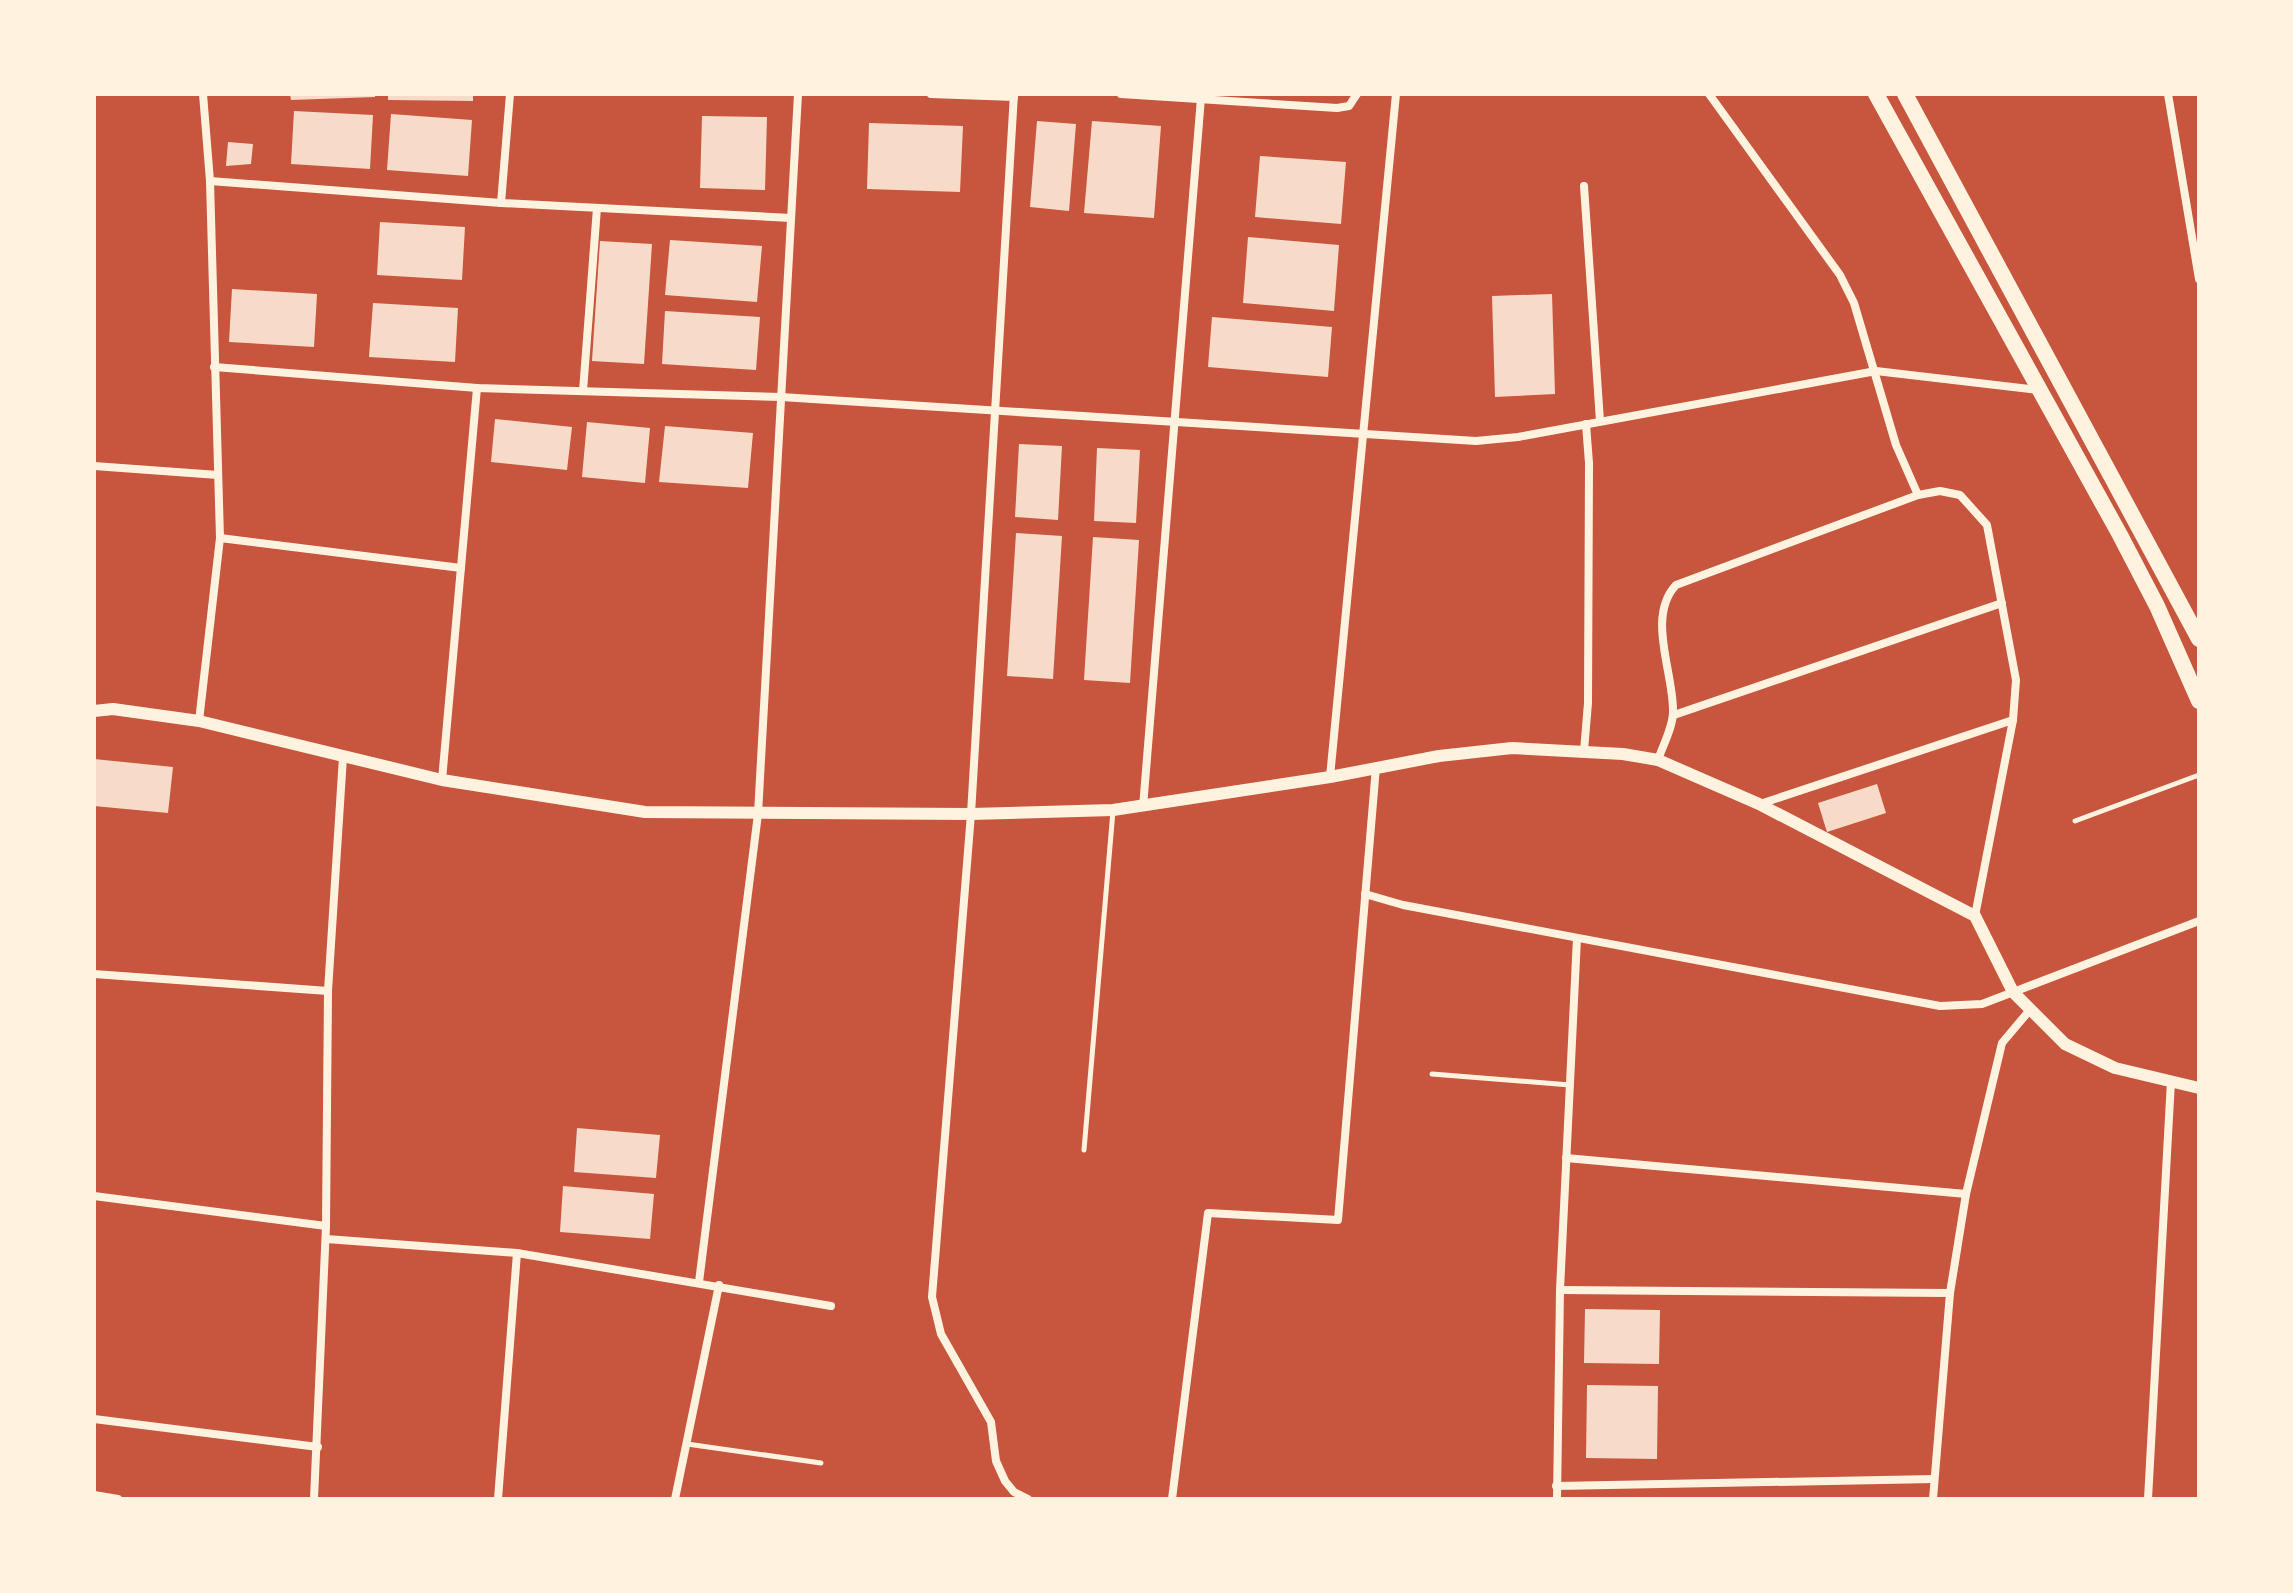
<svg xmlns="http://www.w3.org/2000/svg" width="2293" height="1593" font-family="'Archivo Narrow',sans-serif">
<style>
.building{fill:#f7dbc8}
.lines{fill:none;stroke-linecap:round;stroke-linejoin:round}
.service{stroke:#fff3e0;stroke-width:5}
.minor{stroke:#fff3e0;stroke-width:8}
.tertiary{stroke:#fff3e0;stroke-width:12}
.primary{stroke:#fff3e0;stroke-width:16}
</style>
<rect width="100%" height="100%" fill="#c8553d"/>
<g class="building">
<polygon points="290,94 375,94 375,97 291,100"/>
<polygon points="388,94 473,94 473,101 388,100"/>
<polygon points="294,111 373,115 370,169 291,164"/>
<polygon points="391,114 472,120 468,176 387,170"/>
<polygon points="702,116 767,117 765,190 700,188"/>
<polygon points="1037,121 1076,124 1069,211 1030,207"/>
<polygon points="1092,121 1161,126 1154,218 1084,213"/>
<polygon points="869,123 963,126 960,192 867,189"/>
<polygon points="228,142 253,144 251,164 226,166"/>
<polygon points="1260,156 1346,162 1341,224 1255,217"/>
<polygon points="380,222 465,227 462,280 377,275"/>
<polygon points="1248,237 1339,245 1334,311 1243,303"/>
<polygon points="670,240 762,246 757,302 665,295"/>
<polygon points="600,241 652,244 644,364 592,361"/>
<polygon points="232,289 317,294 314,347 229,342"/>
<polygon points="1552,294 1555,394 1495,397 1492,296"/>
<polygon points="373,303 458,308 455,362 369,357"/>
<polygon points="665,311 760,317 756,370 662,364"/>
<polygon points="1212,317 1332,327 1328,377 1208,367"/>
<polygon points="495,419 572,427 567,470 491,462"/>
<polygon points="587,422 650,428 645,483 582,477"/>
<polygon points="665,426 753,433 748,488 659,482"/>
<polygon points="1019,444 1062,446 1058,520 1015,517"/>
<polygon points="1097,448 1140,450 1136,523 1094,521"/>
<polygon points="1016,533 1062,536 1053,679 1007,676"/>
<polygon points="1093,537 1139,540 1130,683 1084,680"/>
<polygon points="94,759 173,767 168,813 94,806"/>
<polygon points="1877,784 1886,813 1827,832 1818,803"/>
<polygon points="577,1128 660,1135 656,1178 574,1172"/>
<polygon points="563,1186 654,1194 650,1239 560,1232"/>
<polygon points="1585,1309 1660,1310 1659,1364 1584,1363"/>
<polygon points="1587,1385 1658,1386 1657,1459 1586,1458"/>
</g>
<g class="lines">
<g class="service">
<polyline points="2075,821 2199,775"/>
<polyline points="1432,1074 1570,1085"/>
<polyline points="1084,1150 1113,811"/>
<polyline points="687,1444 821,1463"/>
</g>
<g class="minor">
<polyline points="931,94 1014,97"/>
<polyline points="1014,94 971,814 932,1297 941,1334 991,1422 996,1461 1005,1481 1014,1492 1028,1499"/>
<polyline points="1121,94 1337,108 1349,106 1357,94"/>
<polyline points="1709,94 1840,275 1854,303 1896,445 1918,495 1940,491 1960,495 1987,525 2016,680 2013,720 1975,916"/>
<polyline points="2168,94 2199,279"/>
<polyline points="210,181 501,203 791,218"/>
<polyline points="1584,186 1600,421"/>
<polyline points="501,203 510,94"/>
<polyline points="214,367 477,388 781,397 1476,441 1518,437 1876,371 2039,390"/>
<polyline points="583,391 597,208"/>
<polyline points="94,466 218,475"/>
<polyline points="220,538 461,568"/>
<polyline points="1674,715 2002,603"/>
<polyline points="199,721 220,538 210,181 203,94"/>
<polyline points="1584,751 1588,703 1589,463 1586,424"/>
<path d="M 1658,760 C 1663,745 1673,727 1673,712 C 1674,673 1646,617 1676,585 L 1918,495"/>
<polyline points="1330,777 1396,94"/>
<polyline points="442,780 477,388"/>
<polyline points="1760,804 2013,720"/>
<polyline points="1143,807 1201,98"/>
<polyline points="1365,894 1403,905 1940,1006 1982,1004 2199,921"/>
<polyline points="94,974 328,991"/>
<polyline points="1566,1158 1966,1194"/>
<polyline points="94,1196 326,1226"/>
<polyline points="326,1239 517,1253 831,1306"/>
<polyline points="699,1282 758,814 798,94"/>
<polyline points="1560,1290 1950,1293"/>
<polyline points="94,1419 318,1447"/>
<polyline points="1556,1486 1934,1479"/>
<polyline points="94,1495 118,1499"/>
<polyline points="314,1499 326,1226 328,991 343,757"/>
<polyline points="498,1499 517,1253"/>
<polyline points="675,1499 719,1285"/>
<polyline points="1172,1499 1208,1213 1338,1220 1376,767"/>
<polyline points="1557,1499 1560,1290 1577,938"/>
<polyline points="1933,1499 1950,1293 1966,1194 2002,1043 2029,1011"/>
<polyline points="2148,1499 2171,1081"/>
</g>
<polyline class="tertiary" points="94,711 113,709 199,721 442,780 645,812 971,814 1113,810 1330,777 1439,756 1512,748 1623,754 1658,760 1759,804 1975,916 2013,992 2065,1044 2115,1068 2199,1088"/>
<g class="primary">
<polyline points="1876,94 2120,535 2157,606 2199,701"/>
<polyline points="1905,94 2199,639"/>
</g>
</g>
<rect width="2293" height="1593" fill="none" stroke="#fff3e0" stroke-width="192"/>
</svg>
